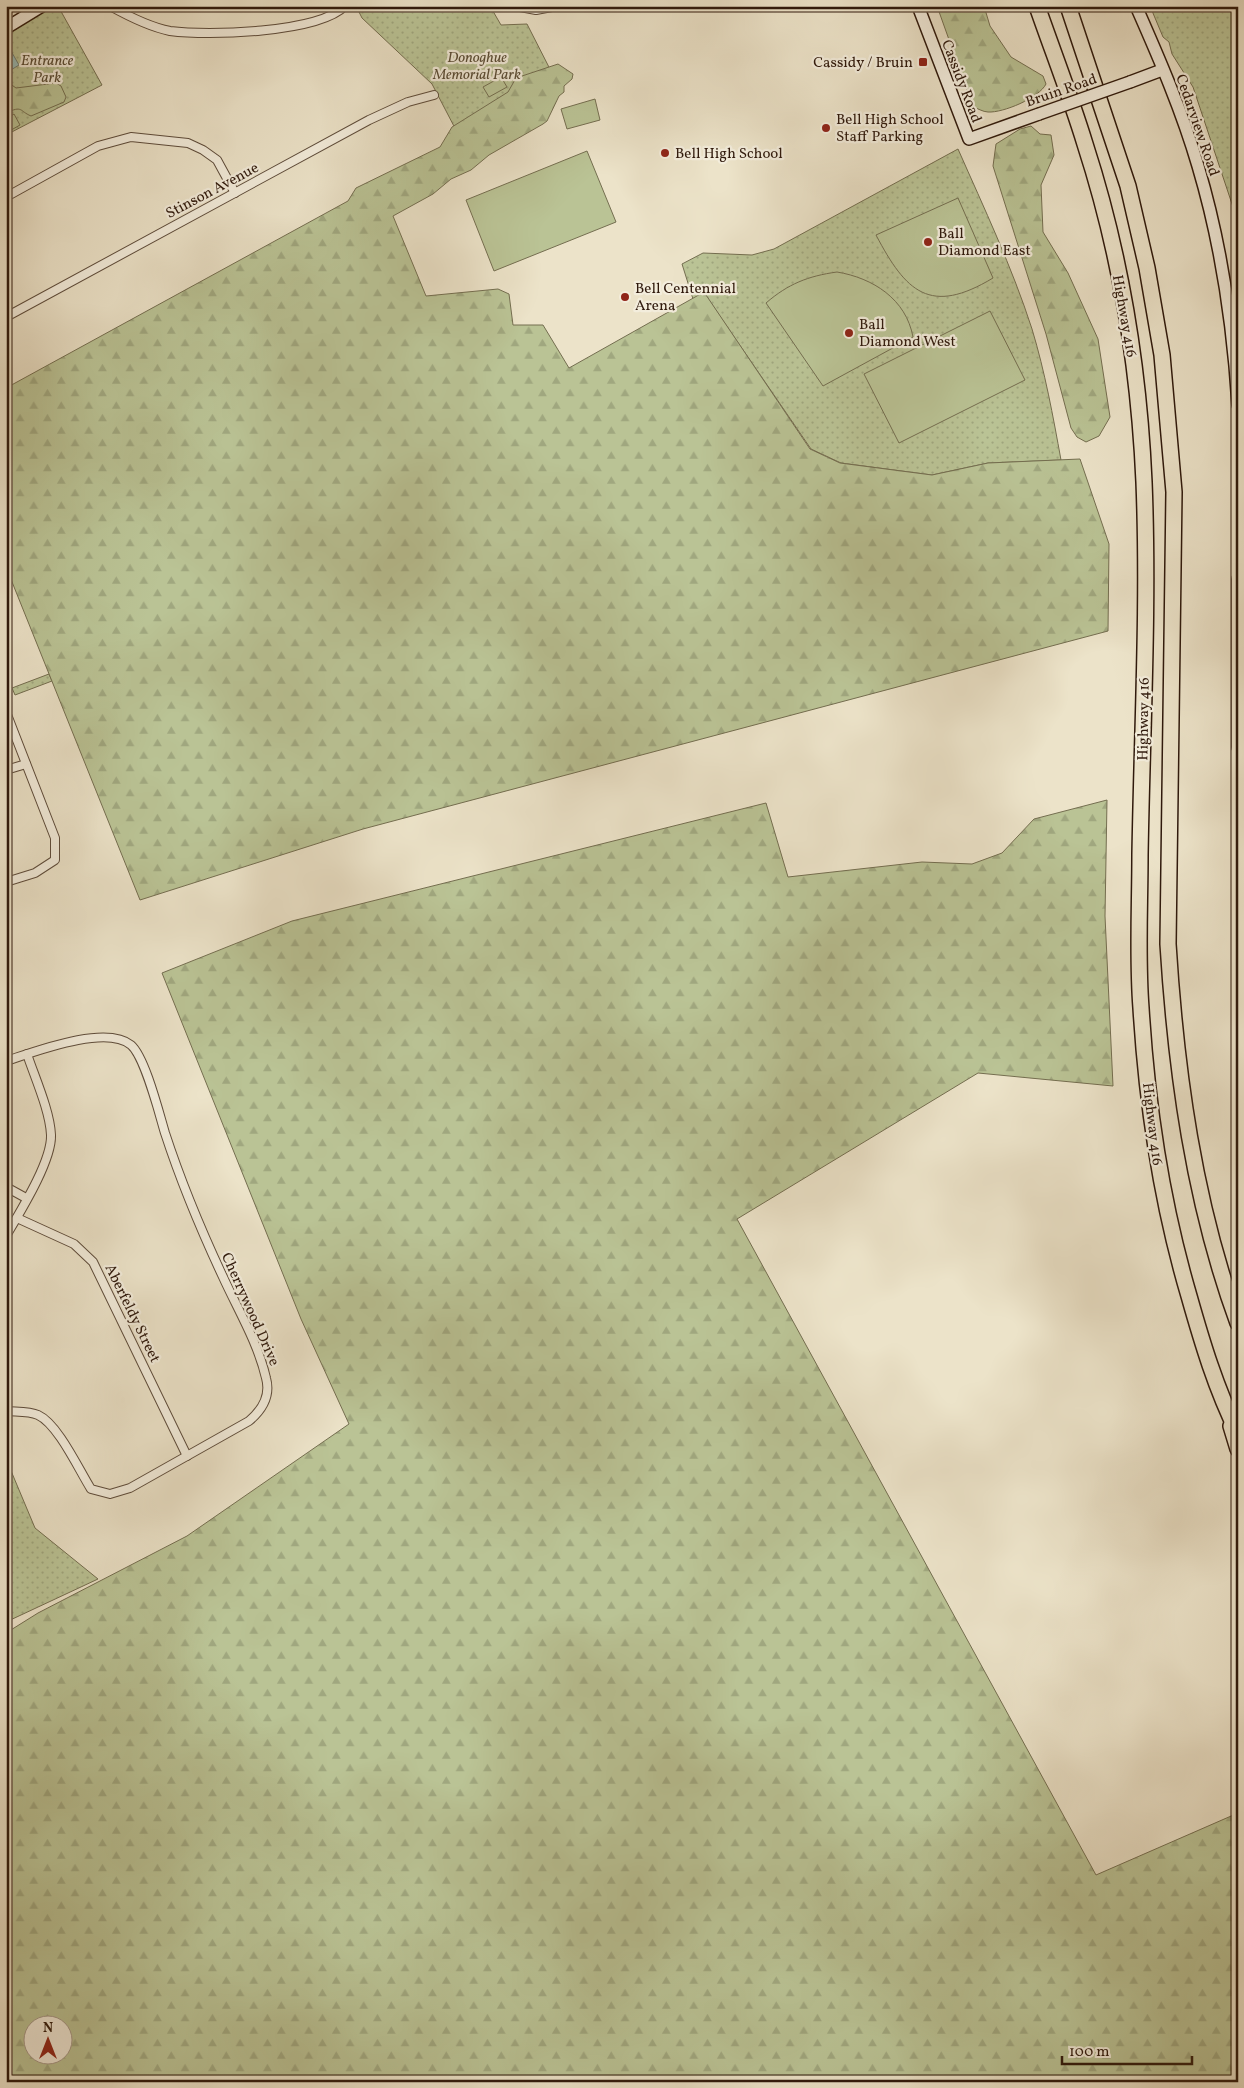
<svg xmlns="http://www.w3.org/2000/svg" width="1244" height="2088" font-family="Vollkorn,serif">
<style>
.green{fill:url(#green-dots);stroke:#746e50}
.forest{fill:url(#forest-firs);stroke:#746e50;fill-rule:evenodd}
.pitch{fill:#bac395;stroke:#746e50}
.water{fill:#99beb9;stroke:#6f7c74}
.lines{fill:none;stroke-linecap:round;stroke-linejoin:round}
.stream{stroke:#6f7c74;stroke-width:2.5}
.street-casing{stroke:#5e4c3b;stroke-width:10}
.secondary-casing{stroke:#2f190c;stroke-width:14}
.highway-casing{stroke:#2f190c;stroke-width:18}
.street{stroke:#f3eddc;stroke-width:8}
.secondary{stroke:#f3eddc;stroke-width:11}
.highway{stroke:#ece3c9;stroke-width:15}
.secondary-bridge-casing{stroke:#2f190c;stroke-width:14;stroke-linecap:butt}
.secondary-bridge{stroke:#f3eddc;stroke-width:11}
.poi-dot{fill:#8f2418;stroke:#f3eddc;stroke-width:2}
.labels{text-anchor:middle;stroke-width:4.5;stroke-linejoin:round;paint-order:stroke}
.park-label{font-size:15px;font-style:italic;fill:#594c35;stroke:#f3eddc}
.poi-label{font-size:15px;fill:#2f190c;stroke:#f3eddc;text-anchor:start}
.street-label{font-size:15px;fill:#2f190c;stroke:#f3eddc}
</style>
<defs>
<pattern id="green-dots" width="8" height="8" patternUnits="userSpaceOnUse" patternTransform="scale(1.25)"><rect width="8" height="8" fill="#bac395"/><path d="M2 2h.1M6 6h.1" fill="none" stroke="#a0a77f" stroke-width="1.8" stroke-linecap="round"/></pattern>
<pattern id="forest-firs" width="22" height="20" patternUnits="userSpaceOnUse" patternTransform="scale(1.25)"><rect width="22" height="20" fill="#bac395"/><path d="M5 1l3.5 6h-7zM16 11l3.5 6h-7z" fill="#a0a77f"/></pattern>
</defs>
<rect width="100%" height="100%" fill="#ece3c9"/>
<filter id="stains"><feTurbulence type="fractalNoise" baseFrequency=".004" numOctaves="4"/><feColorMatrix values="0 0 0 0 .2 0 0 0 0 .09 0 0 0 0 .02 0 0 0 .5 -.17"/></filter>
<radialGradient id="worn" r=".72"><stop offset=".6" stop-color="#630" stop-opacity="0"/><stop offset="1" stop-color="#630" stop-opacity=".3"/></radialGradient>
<g class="green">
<polygon points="35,6 58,6 102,85 6,135 6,23"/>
<polygon points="356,6 490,6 501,25 527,24 554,77 457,132 432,84 362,18"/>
<polygon points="1150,6 1238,6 1238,222 1193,87 1172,54 1169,42 1163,37"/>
<path d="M 958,149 C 984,208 1012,267 1032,329 C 1045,372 1053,416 1061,460 L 988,463 L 932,475 L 841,463 L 811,449 L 704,293 L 693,299 L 682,264 L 703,253 L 752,255 L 774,249 Z"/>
<polygon points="49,674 52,681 15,695 12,688"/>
<polygon points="6,1466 9,1466 35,1528 98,1579 6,1622"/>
</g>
<g class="forest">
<path d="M 937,6 L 984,6 L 990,26 L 1011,57 L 1043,76 L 1046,84 C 1039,98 1003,113 988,112 C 983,112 977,108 973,107 Z"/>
<polygon points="558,64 573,74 572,79 564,86 564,92 559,96 547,121 543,124 489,155 471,170 451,179 433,194 393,216 426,296 498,289 509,294 513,325 543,325 569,368 704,292 810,449 840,463 932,475 988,463 1080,459 1109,544 1108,631 363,829 140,900 6,567 6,388 348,201 356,188 440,147 452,127 508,92 516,78"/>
<path d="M 9,83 L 16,88 L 56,83 L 61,86 L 66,97 L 64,102 L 31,116 C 19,111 23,105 6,113 L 6,84 Z"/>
<polygon points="1031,126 1040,134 1051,135 1054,155 1041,185 1043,232 1068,273 1098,339 1110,417 1099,436 1086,442 1077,437 1071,428 1046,334 993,166 996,144 1020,129"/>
<path d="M 1107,800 L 1105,916 L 1113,1086 L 978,1073 L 737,1219 L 1096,1875 L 1238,1813 L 1238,2082 L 6,2082 L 6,1633 L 38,1613 L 187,1536 L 349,1424 L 301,1319 L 162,973 L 292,921 L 766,803 L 788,877 L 922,862 L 972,864 L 1002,853 L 1034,819 ZM 32,2026 L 62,2026 L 62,2056 L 32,2056 Z"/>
</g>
<g class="pitch">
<polygon points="501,77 507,87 489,97 483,87"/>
<polygon points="595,99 600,120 567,129 561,109"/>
<polygon points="14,114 20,125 6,133 6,119"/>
<polygon points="587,151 616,222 494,271 466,200"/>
<path d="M 958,198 L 993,278 C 930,316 906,292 876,235 Z"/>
<path d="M 837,272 C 873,278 906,299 913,337 L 823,386 L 766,303 C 788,284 808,276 837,272 Z"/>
<polygon points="990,311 1025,380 899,443 864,374"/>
</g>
<polygon class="water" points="11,51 19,65 6,73 6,53"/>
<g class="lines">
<polyline class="stream" points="1235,1239 1238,1238"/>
<defs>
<g id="street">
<path d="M 110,6 C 128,16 150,27 170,31 C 208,36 318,33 345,6"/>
<polyline points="515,6 536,10 557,6"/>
<polyline points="6,197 98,146 131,137 188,143 203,150 217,160 235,193"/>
<polyline points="6,317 369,120 408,102 434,95"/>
<polyline points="6,712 55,838 55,860 35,873 6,882"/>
<polyline points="6,770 26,764"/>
<path d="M 6,1061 C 34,1052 106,1024 131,1045 C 145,1057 159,1113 165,1133 C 181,1182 201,1230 223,1277 C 238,1310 258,1343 266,1378 C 271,1396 262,1410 249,1421 L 130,1488 L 110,1494 L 91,1489 C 79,1470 58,1424 38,1415 C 29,1411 16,1412 6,1411"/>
<polyline points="6,1187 26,1198"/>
<polyline points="17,1218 74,1244 93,1262 187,1456"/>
<path d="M 6,1236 C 20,1212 52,1161 51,1135 C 50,1111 35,1078 27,1054"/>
</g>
<g id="secondary">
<polyline points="918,6 969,139 1039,114"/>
<path d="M 1136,6 C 1159,58 1182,111 1198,166 C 1221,243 1233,325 1238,405"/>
<polyline points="6,28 42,6"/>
<polyline points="1130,82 1162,70"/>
<polyline points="1238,579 1238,747"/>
</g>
<g id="highway">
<path d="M 1037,6 C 1053,52 1071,98 1085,144 C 1120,252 1139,369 1144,482 C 1149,606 1142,731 1140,855 C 1140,906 1137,957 1141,1008 C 1147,1106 1161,1201 1189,1296 C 1202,1342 1216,1389 1238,1433"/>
<path d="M 1068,6 L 1128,186 L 1147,268 L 1162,355 L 1174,492 L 1168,944 C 1176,1072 1194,1203 1238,1323"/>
<polyline points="1231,1426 1238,1449"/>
</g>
</defs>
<use href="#street" class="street-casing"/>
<use href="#secondary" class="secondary-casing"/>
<use href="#highway" class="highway-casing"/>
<use href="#street" class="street"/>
<use href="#secondary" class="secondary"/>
<use href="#highway" class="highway"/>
<defs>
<polyline id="secondary-bridge" points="1039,114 1130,82"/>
</defs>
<use href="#secondary-bridge" class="secondary-bridge-casing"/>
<use href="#secondary-bridge" class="secondary-bridge"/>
</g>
<g class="poi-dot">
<rect x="918" y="57" width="10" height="10" rx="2.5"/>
<circle cx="826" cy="128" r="5"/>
<circle cx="665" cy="153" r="5"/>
<circle cx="928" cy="242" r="5"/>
<circle cx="625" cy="297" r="5"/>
<circle cx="849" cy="333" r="5"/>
</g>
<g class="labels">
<g class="park-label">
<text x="477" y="62">Donoghue<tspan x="477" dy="17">Memorial Park</tspan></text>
<text x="47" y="65">Entrance<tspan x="47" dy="17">Park</tspan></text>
</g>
<g class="poi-label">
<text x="913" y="67" text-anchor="end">Cassidy / Bruin</text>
<text x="836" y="124">Bell High School<tspan x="836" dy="17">Staff Parking</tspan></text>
<text x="675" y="158">Bell High School</text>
<text x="938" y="238">Ball<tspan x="938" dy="17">Diamond East</tspan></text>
<text x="635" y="293">Bell Centennial<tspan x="635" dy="17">Arena</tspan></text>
<text x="859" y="329">Ball<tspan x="859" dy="17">Diamond West</tspan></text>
</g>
<g class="street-label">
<text transform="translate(962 81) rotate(69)" y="5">Cassidy Road</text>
<text transform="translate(1061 90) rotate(-19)" y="5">Bruin Road</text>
<text transform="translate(1198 125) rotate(71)" y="5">Cedarview Road</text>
<text transform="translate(212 190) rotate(-28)" y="5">Stinson Avenue</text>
<text transform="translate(1125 316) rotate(80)" y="5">Highway 416</text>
<text transform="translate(1143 719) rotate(-89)" y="5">Highway 416</text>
<text transform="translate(1153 1124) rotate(83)" y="5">Highway 416</text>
<text transform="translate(251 1309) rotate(66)" y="5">Cherrywood Drive</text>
<text transform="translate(133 1313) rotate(64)" y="5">Aberfeldy Street</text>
</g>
</g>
<rect width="1244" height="2088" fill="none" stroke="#ece3c9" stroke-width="25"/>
<rect x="8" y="8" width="1229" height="2073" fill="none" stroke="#2f190c" stroke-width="2.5"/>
<rect x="12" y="12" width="1219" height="2063" fill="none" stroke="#2f190c"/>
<g transform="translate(48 2040)"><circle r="24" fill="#f3eddc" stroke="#a59889"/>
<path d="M0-4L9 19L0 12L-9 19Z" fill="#8f2418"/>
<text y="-8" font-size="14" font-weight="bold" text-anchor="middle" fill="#2f190c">N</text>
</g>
<path d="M1062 2056v8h130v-8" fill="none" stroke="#2f190c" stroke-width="2.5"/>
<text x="1069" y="2056" font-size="15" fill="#2f190c" stroke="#f3eddc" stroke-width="4" paint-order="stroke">100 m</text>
<rect width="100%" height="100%" filter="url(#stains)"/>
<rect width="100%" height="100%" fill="url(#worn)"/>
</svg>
